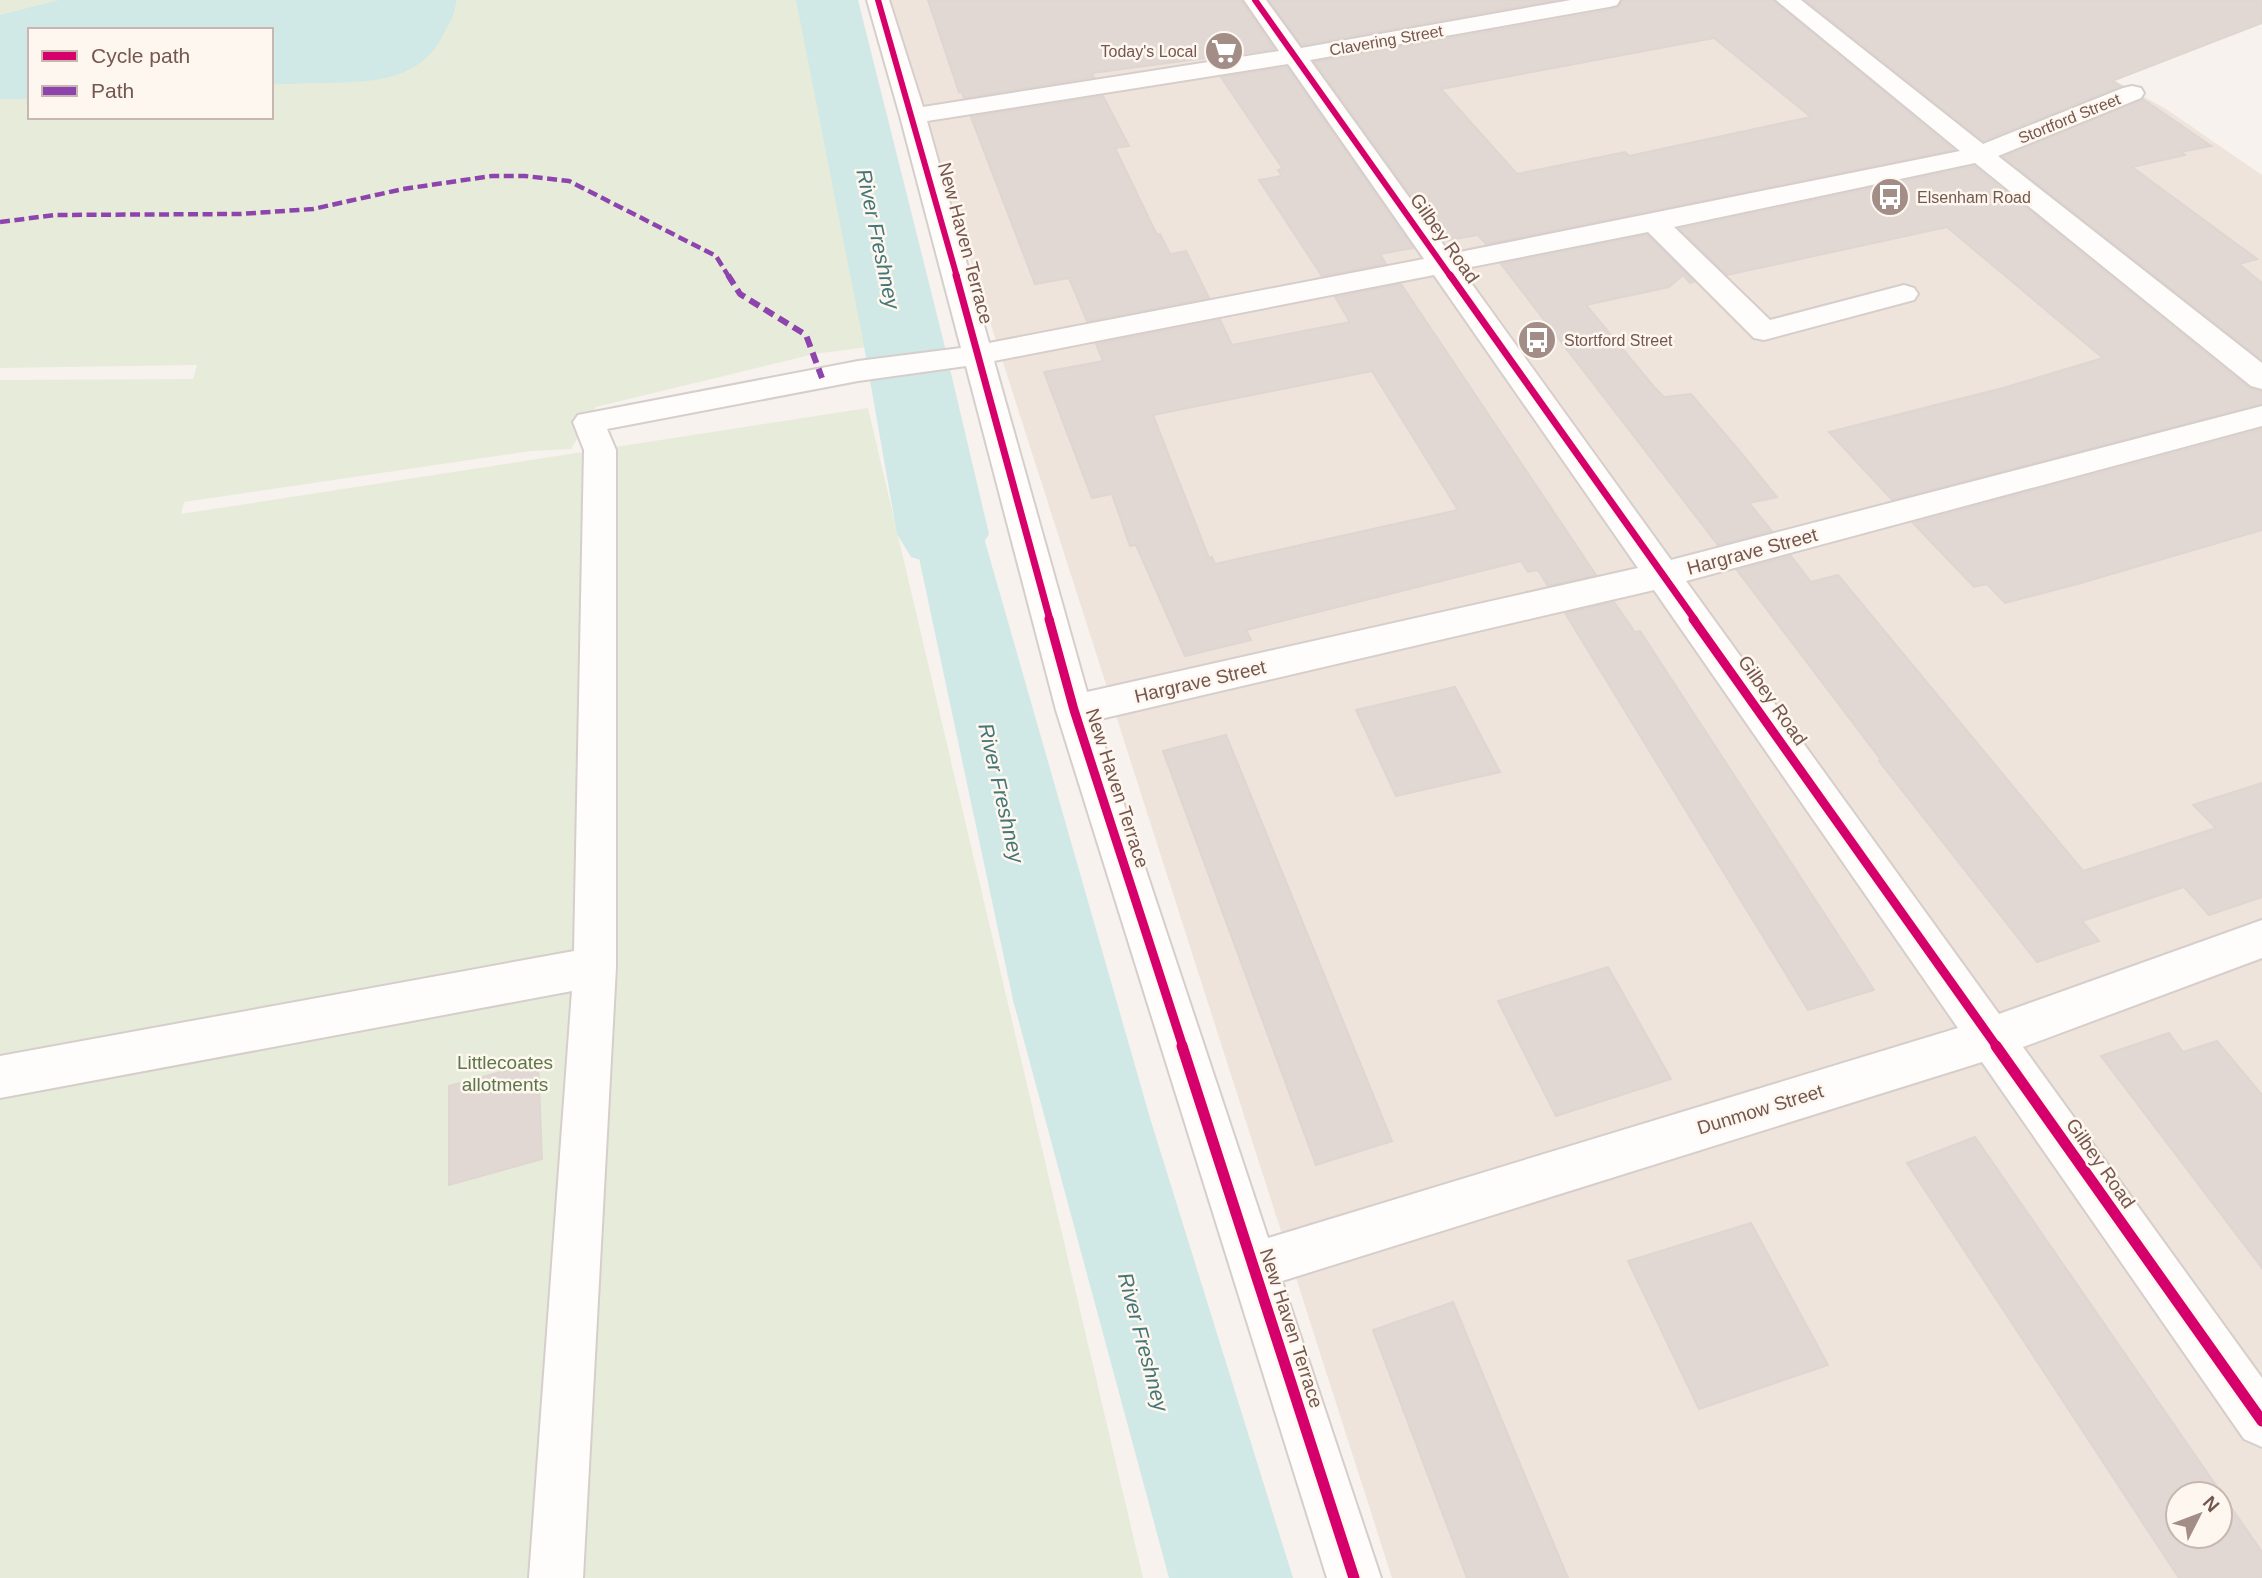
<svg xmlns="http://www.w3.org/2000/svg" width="2262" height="1578" font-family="Arial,sans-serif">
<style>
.residential{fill:#efe4dc;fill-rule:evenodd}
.green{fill:#e7ecda;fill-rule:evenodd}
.water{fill:#d0e8e6}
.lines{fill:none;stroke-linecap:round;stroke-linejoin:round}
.river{fill:#d0e8e6;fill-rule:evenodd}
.building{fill:#e1d8d3;stroke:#dfd5d1;stroke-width:2;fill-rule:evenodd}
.minor-casing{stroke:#d6ceca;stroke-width:4}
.minor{fill:#fefdfc;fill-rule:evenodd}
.quiet-far1{stroke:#8e44ad;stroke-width:4.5;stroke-dasharray:10 4.5;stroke-linecap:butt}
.quiet{stroke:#8e44ad;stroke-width:6;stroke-dasharray:11 6;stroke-linecap:butt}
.cycleway-far3-casing{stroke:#fef7f0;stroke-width:9}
.cycleway-far2-casing{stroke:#fef7f0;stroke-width:10}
.cycleway-far1-casing{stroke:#fef7f0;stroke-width:13}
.cycleway-casing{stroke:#fef7f0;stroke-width:16}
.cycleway-far3{stroke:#d6006c;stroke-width:6}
.cycleway-far2{stroke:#d6006c;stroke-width:7}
.cycleway-far1{stroke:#d6006c;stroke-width:9}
.cycleway{stroke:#d6006c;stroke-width:11}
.labels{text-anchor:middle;stroke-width:5;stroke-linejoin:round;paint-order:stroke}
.far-street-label{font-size:16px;fill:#74574f;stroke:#fef7f0}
.far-poi-label{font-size:16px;fill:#74574f;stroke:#fef7f0;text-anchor:start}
.street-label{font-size:19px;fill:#74574f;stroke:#fef7f0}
.park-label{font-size:19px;fill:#5d7848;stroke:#fef7f0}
.water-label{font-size:21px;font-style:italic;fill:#447677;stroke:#fef7f0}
</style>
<rect width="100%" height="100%" fill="#f7f2ee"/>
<path class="residential" d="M 887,0 L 1971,0 L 2166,109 L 2262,175 L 2262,1578 L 1392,1578 ZM 2178,1494 L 2220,1494 L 2220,1536 L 2178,1536 Z"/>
<path class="green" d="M 0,0 L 808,0 L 875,346 L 814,354 L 596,407 L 571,449 L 531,451 L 184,502 L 181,514 L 868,408 L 1143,1578 L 0,1578 L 0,380 L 193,379 L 197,365 L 0,368 ZM 30,30 L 271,30 L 271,117 L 30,117 Z"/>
<g class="water">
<path d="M 59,0 L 456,0 C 455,17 450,21 443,35 C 418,85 364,82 315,83 C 300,83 286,85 271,84 L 271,30 L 30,30 L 30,99 L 0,99 L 0,15 Z"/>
<polygon points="808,0 847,0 875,93 893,195 933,341 875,346"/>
<polygon points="937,388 982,531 1150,1118 1293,1578 1169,1578 1013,1000 884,393"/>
</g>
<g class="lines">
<polygon class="river" points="796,0 858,0 942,335 989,534 975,557 943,567 911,557 897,534 862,335"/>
</g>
<g class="building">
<polygon points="928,0 1241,0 1274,49 1092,73 1094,77 964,98 961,91 959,92"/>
<polygon points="1269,0 1556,0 1302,45"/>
<path d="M 1623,0 L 1773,0 L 1954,150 L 1486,244 L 1478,235 L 1444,241 L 1315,62 L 1610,10 L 1619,6 ZM 1714,38 L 1811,117 L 1629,156 L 1625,152 L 1517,174 L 1441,89 Z"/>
<polygon points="1805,0 2262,0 2262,23 2112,81 2121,86 1983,141"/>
<polygon points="1287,67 1413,248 1380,254 1386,264 1322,276 1259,180 1282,176 1278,170 1283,169 1221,77"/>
<polygon points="1103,96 1129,146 1115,148 1157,235 1160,234 1170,254 1186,251 1209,298 1087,321 1069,278 1035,284 971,117"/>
<polygon points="2143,99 2211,146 2181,152 2185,155 2132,167 2257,259 2239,264 2262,283 2262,360 2003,157"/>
<polygon points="1974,166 2249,388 2262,391 2262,404 1892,500 1829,432 2003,388 2103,358 1947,227 1727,275 1679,229"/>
<polygon points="1647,235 1694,282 1690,283 1683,275 1669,287 1586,305 1655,388 1664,397 1691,394 1742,454 1777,497 1749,503 1772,531 1718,545 1501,264"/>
<path d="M 1401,284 L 1596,575 L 1548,586 L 1538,570 L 1528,572 L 1521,561 L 1246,630 L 1251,640 L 1185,656 L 1136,545 L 1130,546 L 1112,494 L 1092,498 L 1044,372 L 1103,361 L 1096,344 L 1220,320 L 1232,345 L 1350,322 L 1335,297 ZM 1372,371 L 1458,510 L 1215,564 L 1212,557 L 1209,558 L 1153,415 Z"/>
<polygon points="2262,429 2262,530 2081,583 2005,603 1987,584 1974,587 1913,523"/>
<polygon points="1791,556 1811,582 1838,575 2083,871 2216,828 2193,805 2262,783 2262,897 2209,915 2184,887 2082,921 2099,941 2037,962 1879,761 1881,760 1737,570"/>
<polygon points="1614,602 1635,632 1640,631 1874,990 1808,1010 1565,613"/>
<polygon points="1455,687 1500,772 1396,796 1356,710"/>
<polygon points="1226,735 1392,1141 1316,1165 1163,751"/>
<polygon points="1608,967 1671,1079 1556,1116 1498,1001"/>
<polygon points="2169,1033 2183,1052 2217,1041 2262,1095 2262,1268 2101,1056"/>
<polygon points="538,1062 542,1159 449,1185 449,1086"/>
<path d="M 1975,1137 L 2262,1552 L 2262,1578 L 2179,1578 L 1907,1163 ZM 2178,1494 L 2220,1494 L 2220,1536 L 2178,1536 Z"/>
<polygon points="1751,1223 1828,1365 1699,1409 1628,1261"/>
<polygon points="1453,1302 1512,1445 1568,1578 1467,1578 1373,1330"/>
</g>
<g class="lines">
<defs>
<path id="minor" d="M 867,0 L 889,0 L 923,107 L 1279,51 L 1244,0 L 1266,0 L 1301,48 L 1571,0 L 1620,0 L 1617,5 L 1609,7 L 1310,60 L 1450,254 L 1960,151 L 1776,0 L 1801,0 L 1983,144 L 2123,88 L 2132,86 L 2141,88 L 2144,93 L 2141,98 L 1998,156 L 2262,363 L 2262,389 L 2251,386 L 1975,163 L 1674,227 L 1770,320 L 1904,285 L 1914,288 L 1918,294 L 1914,300 L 1764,340 L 1754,338 L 1648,232 L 1461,269 L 1671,560 L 2262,406 L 2262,426 L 1686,581 L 1999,1014 L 2262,920 L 2262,958 L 2023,1047 L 2262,1378 L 2262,1447 L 2244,1439 L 1982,1062 L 1282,1281 L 1381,1578 L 1327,1578 L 1056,710 L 966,366 L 858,381 L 607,429 L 616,450 L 616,967 L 583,1578 L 529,1578 L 572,991 L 0,1098 L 0,1056 L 574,951 L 584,450 L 573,422 L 578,415 L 858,361 L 961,348 L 900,116 ZM 1288,64 L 1424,259 L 989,343 L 927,121 ZM 1434,275 L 1638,568 L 1087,692 L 994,361 ZM 1654,590 L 1958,1028 L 1268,1238 L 1096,720 Z"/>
</defs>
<use href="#minor" class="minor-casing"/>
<use href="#minor" class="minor"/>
<polyline class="quiet-far1" points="0,222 55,215 240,214 313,209 403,189 492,176 525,176 569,181 716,256 729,277"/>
<polyline class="quiet" points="728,275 740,294 806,335 822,378"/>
<defs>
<g id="cycleway-far3">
<polyline points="878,0 957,277"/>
<polyline points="1255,0 1451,277"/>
</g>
<g id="cycleway-far2">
<polyline points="956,275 1050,620"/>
<polyline points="1450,275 1695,620"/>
</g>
<g id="cycleway-far1">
<polyline points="1049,619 1074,710 1183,1047"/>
<polyline points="1693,619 1997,1047"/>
</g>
<g id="cycleway">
<polyline points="1182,1046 1354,1578"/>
<polyline points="1996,1046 2262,1421"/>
</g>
</defs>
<use href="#cycleway-far3" class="cycleway-far3-casing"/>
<use href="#cycleway-far2" class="cycleway-far2-casing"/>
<use href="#cycleway-far1" class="cycleway-far1-casing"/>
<use href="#cycleway" class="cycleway-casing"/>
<use href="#cycleway-far3" class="cycleway-far3"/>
<use href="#cycleway-far2" class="cycleway-far2"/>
<use href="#cycleway-far1" class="cycleway-far1"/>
<use href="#cycleway" class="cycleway"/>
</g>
<defs>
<symbol id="supermarket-disc" viewBox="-11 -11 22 22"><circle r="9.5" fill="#a28d87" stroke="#fef7f0"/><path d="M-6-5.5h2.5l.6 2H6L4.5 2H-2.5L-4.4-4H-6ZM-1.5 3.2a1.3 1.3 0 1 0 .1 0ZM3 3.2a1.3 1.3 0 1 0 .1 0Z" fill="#fff"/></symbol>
<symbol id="bus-disc" viewBox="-11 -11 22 22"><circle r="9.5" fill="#a28d87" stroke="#fef7f0"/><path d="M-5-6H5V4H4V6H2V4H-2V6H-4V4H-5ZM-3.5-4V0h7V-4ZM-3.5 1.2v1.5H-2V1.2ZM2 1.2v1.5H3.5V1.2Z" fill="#fff"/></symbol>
</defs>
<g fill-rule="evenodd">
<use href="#supermarket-disc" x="1202" y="29" width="44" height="44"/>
<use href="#bus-disc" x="1868" y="175" width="44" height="44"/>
<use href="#bus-disc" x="1515" y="318" width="44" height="44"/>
</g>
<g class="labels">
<g class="far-street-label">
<text transform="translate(1386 40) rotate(-10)" y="6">Clavering Street</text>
<text transform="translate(2069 118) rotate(-22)" y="6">Stortford Street</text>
</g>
<g class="far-poi-label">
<text x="1197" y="57" text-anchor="end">Today's Local</text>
<text x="1917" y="203">Elsenham Road</text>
<text x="1564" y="346">Stortford Street</text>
</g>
<g class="street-label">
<text transform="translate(1445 238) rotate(55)" y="7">Gilbey Road</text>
<text transform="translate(966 243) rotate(75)" y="7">New Haven Terrace</text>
<text transform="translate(1752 551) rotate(-15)" y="7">Hargrave Street</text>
<text transform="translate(1200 681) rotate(-13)" y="7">Hargrave Street</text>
<text transform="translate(1773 700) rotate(55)" y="7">Gilbey Road</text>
<text transform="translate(1118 788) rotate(72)" y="7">New Haven Terrace</text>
<text transform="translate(1760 1109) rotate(-17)" y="7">Dunmow Street</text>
<text transform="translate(2101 1163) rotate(55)" y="7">Gilbey Road</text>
<text transform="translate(1292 1328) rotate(72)" y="7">New Haven Terrace</text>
</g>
<g class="park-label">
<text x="505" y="1069">Littlecoates<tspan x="505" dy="22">allotments</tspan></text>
</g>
<g class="water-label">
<text transform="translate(878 239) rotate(78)" y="7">River Freshney</text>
<text transform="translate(1001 793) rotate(77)" y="7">River Freshney</text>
<text transform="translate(1143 1342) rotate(75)" y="7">River Freshney</text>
</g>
</g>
<rect x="28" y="28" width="245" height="91" fill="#fef7f0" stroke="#c7b7b0" stroke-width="2"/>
<rect x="42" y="51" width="35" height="10" fill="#d6006c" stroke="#c7b7b0" stroke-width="2"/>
<text x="91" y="63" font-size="21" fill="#74574f">Cycle path</text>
<rect x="42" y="86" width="35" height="10" fill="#8e44ad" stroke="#c7b7b0" stroke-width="2"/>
<text x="91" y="98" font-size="21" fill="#74574f">Path</text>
<g transform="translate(2199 1515) rotate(48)"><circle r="33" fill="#fef7f0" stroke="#c7b7b0" stroke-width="2"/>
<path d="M0-5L12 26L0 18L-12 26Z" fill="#a28d87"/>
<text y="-10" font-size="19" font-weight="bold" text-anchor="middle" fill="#74574f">N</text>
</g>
</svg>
